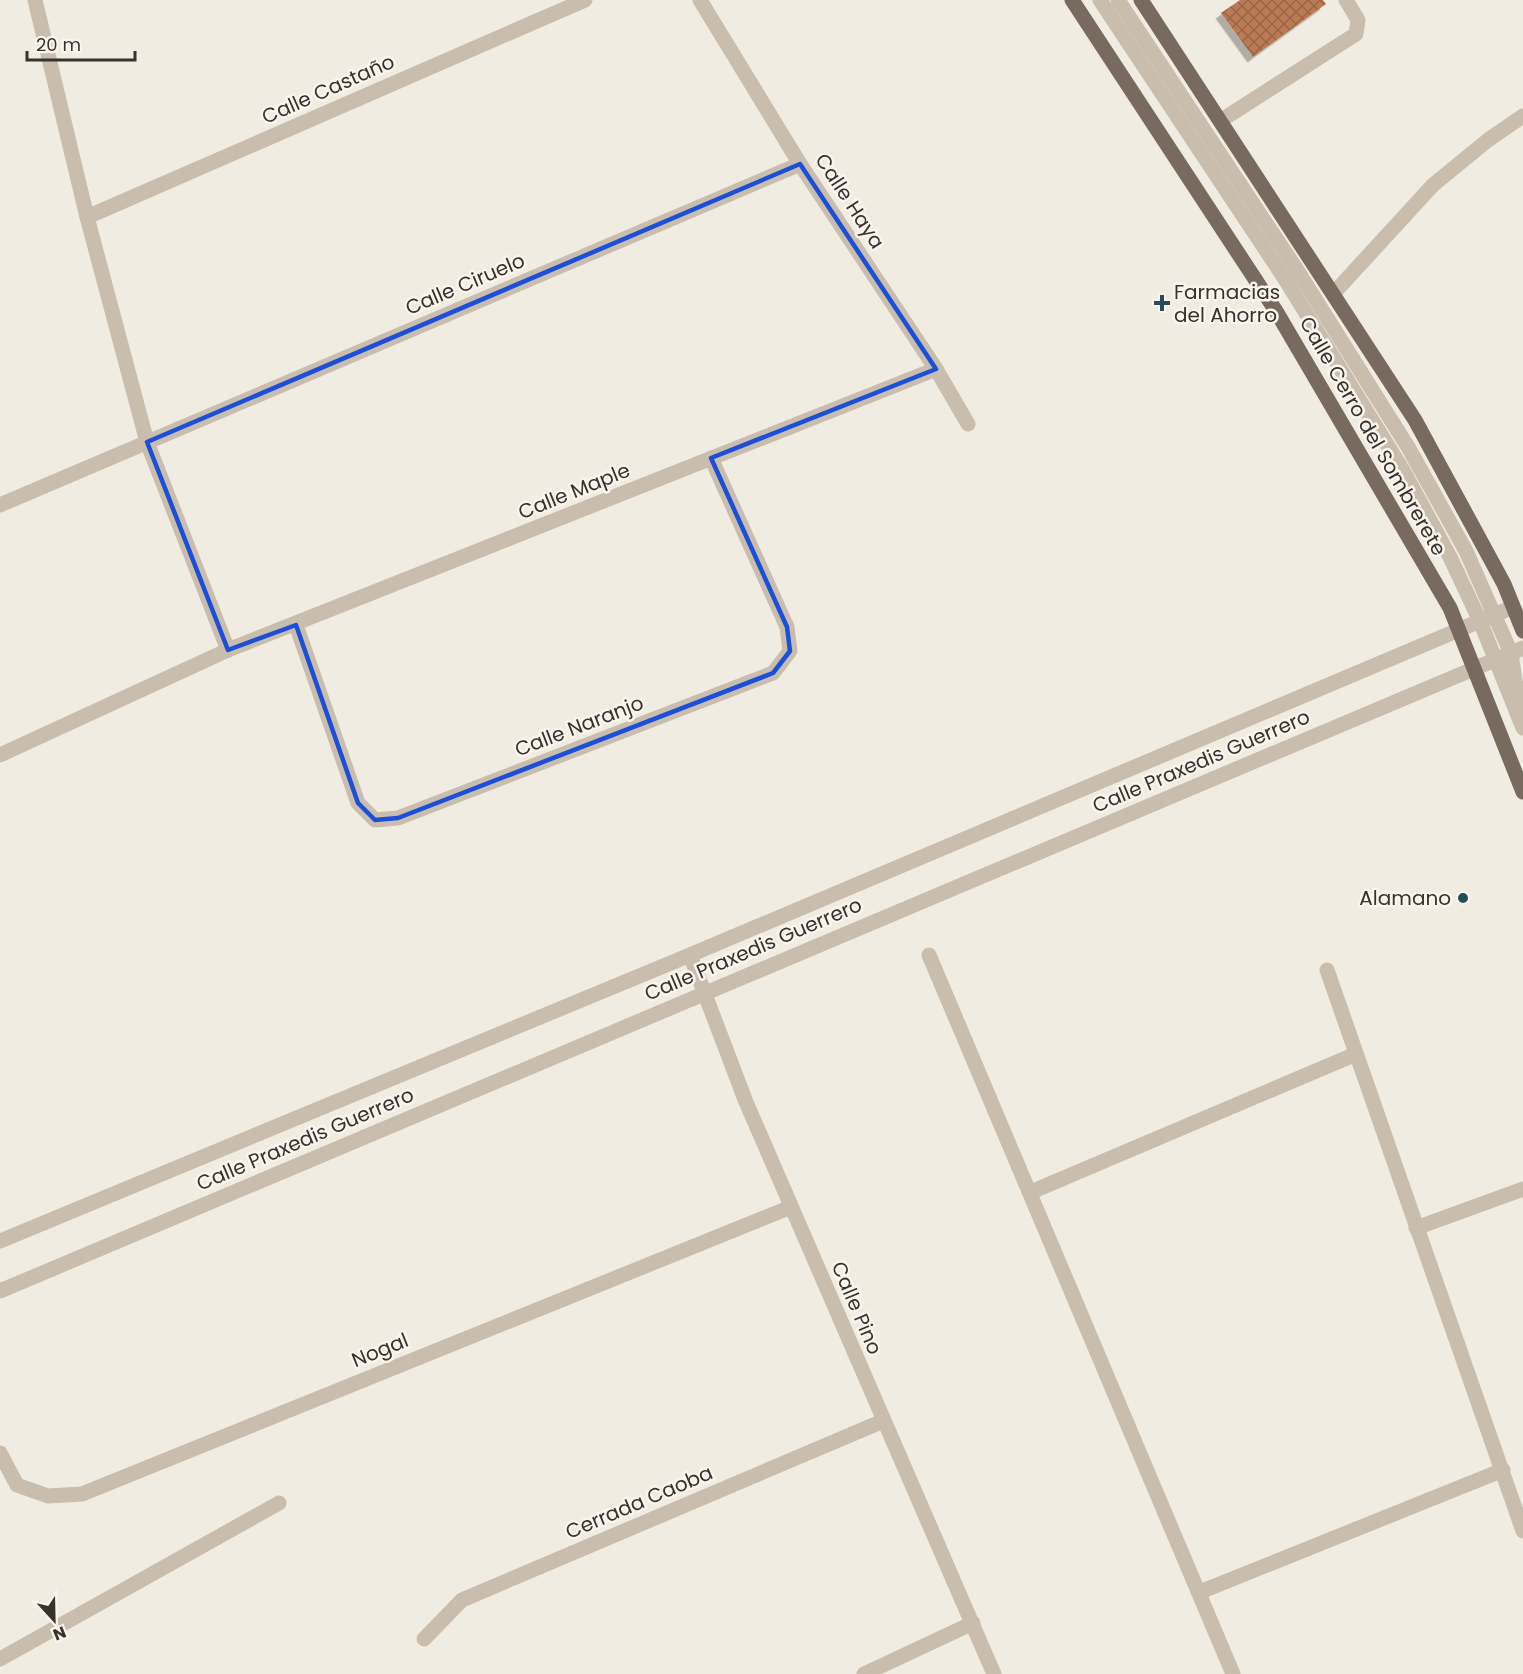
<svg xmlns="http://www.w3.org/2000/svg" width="1523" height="1674" font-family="Poppins,sans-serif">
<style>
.building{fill:url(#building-cross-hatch);filter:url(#shadow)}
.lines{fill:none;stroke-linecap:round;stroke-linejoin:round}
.minor{stroke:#c9bdae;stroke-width:15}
.major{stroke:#786a5e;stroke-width:15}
.marked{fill:none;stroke:#1d4ed8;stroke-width:4.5;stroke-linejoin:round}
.poi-dot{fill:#254d56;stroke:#f9f5ee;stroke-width:2}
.labels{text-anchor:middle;stroke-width:5;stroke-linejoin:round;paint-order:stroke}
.street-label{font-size:20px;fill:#38312c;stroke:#f9f5ee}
.poi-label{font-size:20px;fill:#38312c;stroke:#f9f5ee;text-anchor:start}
</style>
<defs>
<pattern id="building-cross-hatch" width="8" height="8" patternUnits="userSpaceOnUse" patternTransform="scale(1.5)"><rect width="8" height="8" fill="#bb7a56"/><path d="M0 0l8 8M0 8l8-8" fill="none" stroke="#996547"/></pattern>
<filter id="shadow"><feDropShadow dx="-5.5" dy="5.5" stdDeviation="0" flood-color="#0004"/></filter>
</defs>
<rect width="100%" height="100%" fill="#f1ece1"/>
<polygon class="building" points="1240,0 1323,0 1326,4 1253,57 1221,13"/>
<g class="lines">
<g class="minor">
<polyline points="35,0 87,217 147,442 228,650"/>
<polyline points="700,0 800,164 936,369 968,424"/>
<polyline points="1100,0 1285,279 1404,472 1450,557 1480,621 1523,728"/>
<polyline points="1118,0 1297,270 1408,447 1466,551 1511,653 1515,681 1523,702"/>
<polyline points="1220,121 1356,34 1358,20 1346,0"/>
<polyline points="87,217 585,0"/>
<polyline points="1333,294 1433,185 1488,140 1523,116"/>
<polyline points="0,505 800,164"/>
<polyline points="296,625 358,803 375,820 398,818 773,673 790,651 787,627 711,458"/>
<polyline points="0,755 228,650 936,369"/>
<polyline points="690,955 746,1102 994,1674"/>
<polyline points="929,955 1233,1674"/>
<polyline points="1327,970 1523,1531"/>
<polyline points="1031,1192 1356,1054"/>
<polyline points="1416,1228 1523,1189"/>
<polyline points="0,1241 690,955 1513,607"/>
<polyline points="0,1291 1523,648"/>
<polyline points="0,1453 17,1485 48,1496 82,1494 791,1207"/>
<polyline points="1200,1592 1503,1470"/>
<polyline points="424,1639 462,1600 883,1421"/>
<polyline points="0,1659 279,1503"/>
<polyline points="864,1674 973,1623"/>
</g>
<g class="major">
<polyline points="1072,0 1276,311 1450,608 1523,792"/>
<polyline points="1141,0 1415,420 1504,584 1523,631"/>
</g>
</g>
<path class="marked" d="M 800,164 L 936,369 L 711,458 L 787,627 L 790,651 L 773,673 L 398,818 L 375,820 L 358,803 L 296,625 L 228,650 L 147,442 Z"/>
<g class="poi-dot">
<path d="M1159 294h6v6h6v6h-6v6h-6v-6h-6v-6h6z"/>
<circle cx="1463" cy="898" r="6"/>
</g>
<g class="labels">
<g class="street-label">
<text transform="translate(328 89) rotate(-24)" y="7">Calle Castaño</text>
<text transform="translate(850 201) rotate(57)" y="7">Calle Haya</text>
<text transform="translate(465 284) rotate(-23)" y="7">Calle Ciruelo</text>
<text transform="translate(1373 436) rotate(60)" y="7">Calle Cerro del Sombrerete</text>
<text transform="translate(574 491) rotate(-22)" y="7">Calle Maple</text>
<text transform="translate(579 726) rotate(-21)" y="7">Calle Naranjo</text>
<text transform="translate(1201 761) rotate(-23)" y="7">Calle Praxedis Guerrero</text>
<text transform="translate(753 949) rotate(-23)" y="7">Calle Praxedis Guerrero</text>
<text transform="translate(305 1139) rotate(-23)" y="7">Calle Praxedis Guerrero</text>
<text transform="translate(857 1308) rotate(67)" y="7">Calle Pino</text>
<text transform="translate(380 1350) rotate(-22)" y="7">Nogal</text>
<text transform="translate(639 1502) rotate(-23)" y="7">Cerrada Caoba</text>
</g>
<g class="poi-label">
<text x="1174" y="299">Farmacias<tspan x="1174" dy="23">del Ahorro</tspan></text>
<text x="1451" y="905" text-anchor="end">Alamano</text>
</g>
</g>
<g transform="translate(54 1620) rotate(158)" stroke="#f9f5ee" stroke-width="4.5" paint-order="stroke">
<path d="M0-4.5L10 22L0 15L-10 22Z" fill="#38312c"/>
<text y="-9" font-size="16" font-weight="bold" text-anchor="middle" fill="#38312c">N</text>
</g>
<path d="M27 51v9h108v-9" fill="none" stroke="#38312c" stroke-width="3"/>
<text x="36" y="51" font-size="18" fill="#38312c" stroke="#f9f5ee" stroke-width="4.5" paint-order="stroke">20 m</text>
</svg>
